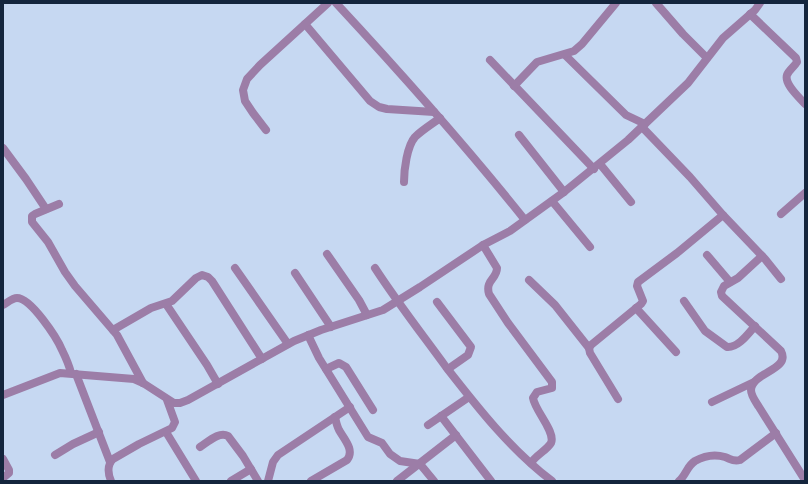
<svg xmlns="http://www.w3.org/2000/svg" width="808" height="484" font-family="'Nunito Sans',sans-serif">
<style>
.lines{fill:none;stroke-linecap:round;stroke-linejoin:round}
.minor{stroke:#9c7da7;stroke-width:8}
</style>
<rect width="100%" height="100%" fill="#c6d8f2"/>
<g class="lines">
<g class="minor">
<path d="M 336,3 C 401,73 465,145 525,220"/>
<polyline points="656,3 683,34 707,58"/>
<path d="M 750,14 L 796,58 L 797,62 C 794,67 789,70 787,75 C 784,84 799,97 805,104"/>
<polyline points="305,24 370,101 379,107 387,109 434,112"/>
<polyline points="565,55 626,115 645,124"/>
<polyline points="490,60 594,169"/>
<polyline points="514,86 537,62 574,51 582,44 616,3"/>
<polyline points="642,127 690,177 723,215 765,259 781,279"/>
<polyline points="266,130 253,113 245,101 243,90 247,79 260,65 328,3"/>
<polyline points="519,135 564,192"/>
<polyline points="3,148 26,179 46,209"/>
<polyline points="600,164 631,202"/>
<path d="M 404,182 C 404,170 407,146 415,137 C 422,130 432,124 440,118"/>
<polyline points="552,201 590,247"/>
<polyline points="59,204 35,214 32,216 32,222 48,242 65,272 75,286 117,335 143,383"/>
<polyline points="781,214 805,193"/>
<path d="M 483,245 L 497,268 C 497,279 485,280 489,294 L 508,323 L 552,382 L 552,388 L 537,392 L 533,398 C 535,411 556,432 551,443 C 547,450 536,455 531,463"/>
<polyline points="327,254 359,300 367,315"/>
<polyline points="707,255 730,282"/>
<path d="M 762,256 L 738,278 L 724,286 L 721,292 L 722,296 L 781,351 C 791,370 752,372 751,390 C 751,396 756,402 759,407 L 805,480"/>
<polyline points="235,268 288,344"/>
<path d="M 375,268 C 397,302 422,334 446,367 C 478,408 510,449 552,481"/>
<polyline points="295,273 331,327"/>
<polyline points="529,280 555,305 589,348"/>
<path d="M 684,301 L 705,331 L 727,347 C 738,348 748,334 755,326"/>
<polyline points="437,302 471,347 468,355 448,369"/>
<polyline points="166,304 207,365 218,384"/>
<path d="M 3,305 C 7,303 12,298 17,298 C 31,298 57,338 62,350 C 66,358 69,365 71,373"/>
<polyline points="636,308 676,352"/>
<polyline points="113,330 151,308 172,301 196,278 202,275 208,277 212,281 262,359"/>
<polyline points="308,335 319,358 368,437 382,443 390,454 400,461 420,464 434,481"/>
<polyline points="326,369 339,363 346,367 373,410"/>
<polyline points="76,374 110,462"/>
<polyline points="3,395 60,373 134,379 143,383 174,403 180,403 188,400 294,341 321,330 383,310 420,287 483,245 510,231 564,192 628,140 688,83 723,38 755,10 760,3"/>
<polyline points="618,399 590,353 589,348 591,345 641,304 643,301 637,286 638,282 677,253 723,215"/>
<polyline points="712,402 754,382"/>
<polyline points="441,416 491,481"/>
<polyline points="428,425 469,397"/>
<polyline points="166,432 196,481"/>
<path d="M 200,447 C 208,442 219,431 228,436 L 243,456 L 258,481"/>
<polyline points="55,455 73,444 99,432"/>
<polyline points="3,459 9,470 9,473 3,478"/>
<path d="M 111,481 C 108,474 107,465 113,459 L 139,444 L 172,428 L 175,422 L 167,400"/>
<polyline points="231,481 251,469"/>
<polyline points="268,481 273,462 278,455 350,407"/>
<path d="M 311,481 L 347,460 C 355,450 344,439 339,430 C 337,426 336,422 335,417"/>
<polyline points="397,481 456,435"/>
<path d="M 679,481 C 686,475 687,466 695,461 C 704,456 715,454 725,457 C 731,459 733,462 740,460 L 776,433"/>
</g>
</g>
<rect width="808" height="484" fill="none" stroke="#14253d" stroke-width="8"/>
</svg>
